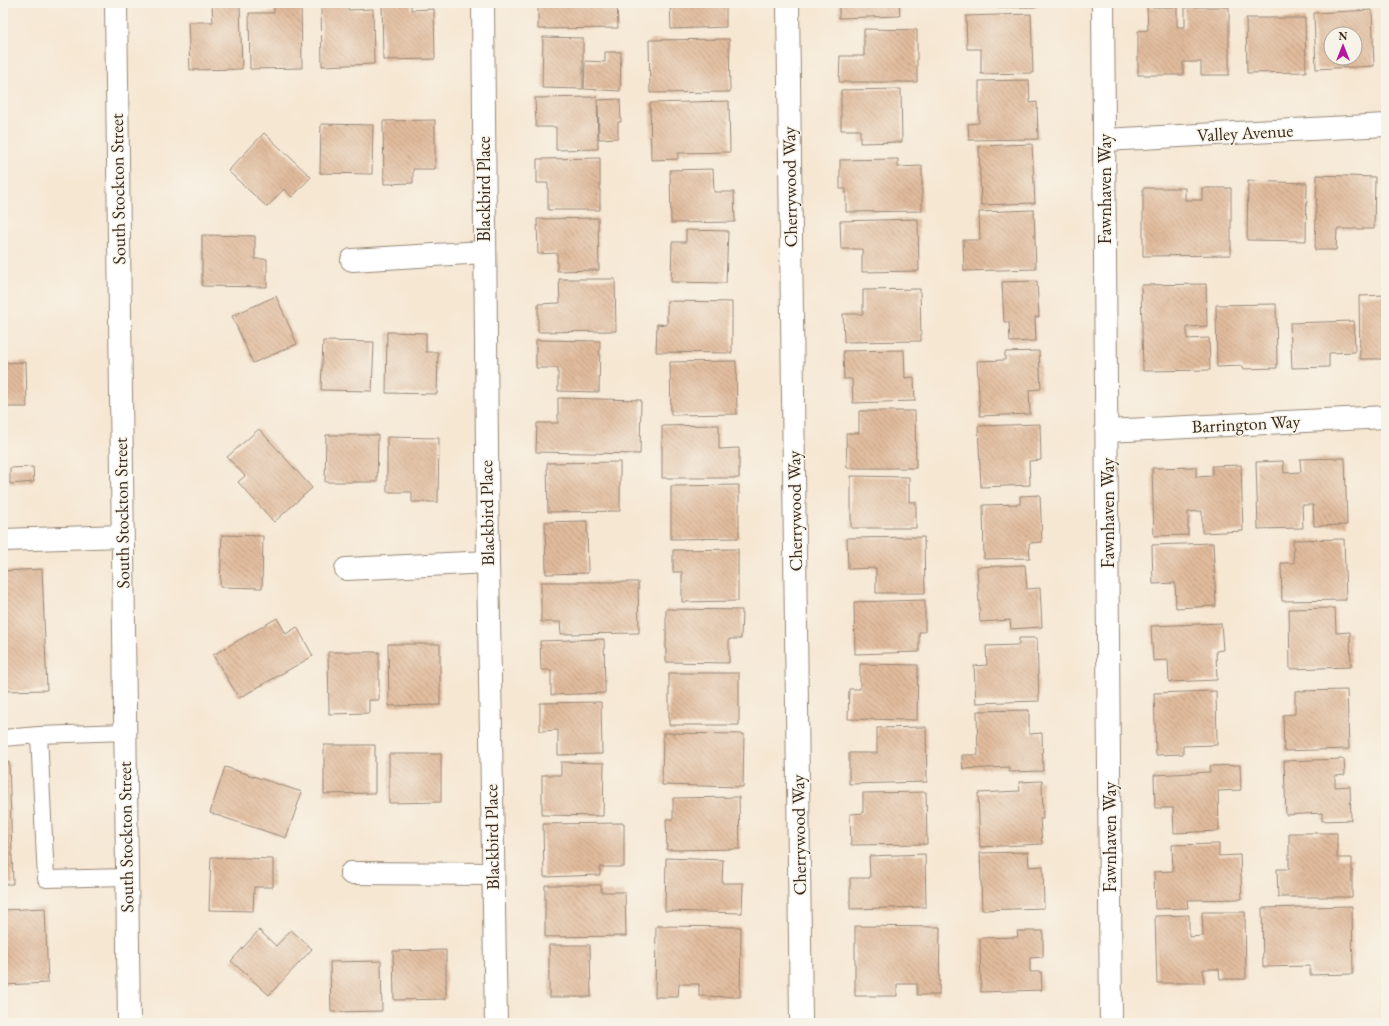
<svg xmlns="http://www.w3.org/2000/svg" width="1389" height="1026" font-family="'EB Garamond',serif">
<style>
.building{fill:url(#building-back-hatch);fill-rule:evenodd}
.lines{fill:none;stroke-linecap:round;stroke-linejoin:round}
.service-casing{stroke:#988878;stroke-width:18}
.minor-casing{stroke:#988878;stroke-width:24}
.tertiary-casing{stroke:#988878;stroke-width:24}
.service{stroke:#fff;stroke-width:16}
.minor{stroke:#fff;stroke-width:22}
.tertiary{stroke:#fff;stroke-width:22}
.labels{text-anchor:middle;stroke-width:3;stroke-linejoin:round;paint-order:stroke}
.street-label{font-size:18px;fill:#3b2a1e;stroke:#f7f3e8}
</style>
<defs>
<pattern id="building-back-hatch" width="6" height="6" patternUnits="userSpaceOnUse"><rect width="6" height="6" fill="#e1bb9c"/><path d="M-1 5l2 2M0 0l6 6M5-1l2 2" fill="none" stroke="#b8987f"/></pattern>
</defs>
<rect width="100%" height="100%" fill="#f7f3e8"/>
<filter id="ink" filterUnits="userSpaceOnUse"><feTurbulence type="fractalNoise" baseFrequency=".025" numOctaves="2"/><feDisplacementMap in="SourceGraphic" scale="8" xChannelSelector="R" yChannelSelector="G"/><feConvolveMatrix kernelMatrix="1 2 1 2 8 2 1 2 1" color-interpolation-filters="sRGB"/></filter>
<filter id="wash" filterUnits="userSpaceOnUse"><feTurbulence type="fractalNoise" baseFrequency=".012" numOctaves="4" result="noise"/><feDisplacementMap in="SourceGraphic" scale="16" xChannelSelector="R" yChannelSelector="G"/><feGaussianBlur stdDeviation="0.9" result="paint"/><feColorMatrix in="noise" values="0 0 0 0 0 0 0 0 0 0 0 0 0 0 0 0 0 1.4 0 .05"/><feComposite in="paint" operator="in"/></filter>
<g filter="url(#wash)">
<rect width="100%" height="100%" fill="#f6e7d3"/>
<g id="blocks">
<g class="building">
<polygon points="274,3 301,3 302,68 250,69 249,13 274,13"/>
<polygon points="321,3 348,3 348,10 373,9 374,64 322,66"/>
<polygon points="382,3 411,3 411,10 434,9 435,59 383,60"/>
<polygon points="538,3 617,3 618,28 538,29"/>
<polygon points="670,3 726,3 726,27 671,29"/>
<polygon points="839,3 899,3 900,16 839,18"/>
<rect x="960" y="3" width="77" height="4"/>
<polygon points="240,5 242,69 190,70 188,22 213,22 212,6"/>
<polygon points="1147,7 1177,7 1177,27 1185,27 1185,7 1229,7 1229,75 1201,75 1201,62 1183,62 1183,75 1138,75 1138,31 1148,30"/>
<path d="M 1372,10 L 1374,66 L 1316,69 L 1314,13 ZM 1331,34 L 1355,34 L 1355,58 L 1331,58 Z"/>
<polygon points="1031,14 1033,73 981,74 981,49 967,49 966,16"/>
<polygon points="1246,18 1305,18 1306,72 1247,73"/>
<polygon points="864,29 917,30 917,82 839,82 840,56 864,56"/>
<polygon points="543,37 583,38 583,89 542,88"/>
<polygon points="729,39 730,92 650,93 649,40"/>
<polygon points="605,52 621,52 620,91 584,89 585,61 605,62"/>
<polygon points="1029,80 1030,103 1037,102 1038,139 969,140 968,124 979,123 979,81"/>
<polygon points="901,89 902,142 860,143 860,130 841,130 841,90"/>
<polygon points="597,97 598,149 556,150 556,127 536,127 535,98"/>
<polygon points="620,99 621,122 618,122 618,138 599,139 598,100"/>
<polygon points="729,101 730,152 678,153 678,159 651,160 650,103"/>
<polygon points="435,120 435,169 413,169 413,183 384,184 383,121"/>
<polygon points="321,124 373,125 372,174 320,173"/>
<polygon points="264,133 311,177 292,197 284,189 267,207 228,171"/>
<polygon points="1032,144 1035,203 981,205 979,146"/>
<polygon points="600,158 600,210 548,210 548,183 537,183 537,159"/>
<polygon points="898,159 898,167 922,166 922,211 846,212 846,189 840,189 840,160"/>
<polygon points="713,169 714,192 734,192 735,222 671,223 670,170"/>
<polygon points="1317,175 1375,177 1374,229 1337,229 1336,250 1315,250"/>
<polygon points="1248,181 1307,183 1306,241 1247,240"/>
<polygon points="1143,188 1185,188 1185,200 1202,200 1202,188 1231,188 1231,255 1143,256"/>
<polygon points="1034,210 1036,269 964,271 963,240 980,240 979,212"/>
<polygon points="598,218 599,270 557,271 557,253 538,254 537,219"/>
<polygon points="918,219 919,271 862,272 862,249 841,249 840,221"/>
<polygon points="686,230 728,231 726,283 671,282 672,242 686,242"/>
<polygon points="202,235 255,236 255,259 267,259 267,287 202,286"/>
<polygon points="559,279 615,279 616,331 538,332 538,304 560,303"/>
<polygon points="1037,281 1039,317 1035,317 1036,341 1010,342 1009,322 1004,322 1002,282"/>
<polygon points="1206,284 1207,326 1187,327 1187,339 1209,338 1210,370 1143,371 1141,285"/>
<polygon points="920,289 921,341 844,342 843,314 863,314 863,290"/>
<polygon points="1386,295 1386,359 1360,359 1359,296"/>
<polygon points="276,296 297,344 253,363 232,316"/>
<polygon points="667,301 732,302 732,353 656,352 657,324 667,325"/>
<polygon points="1276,304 1277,368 1242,369 1242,366 1217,367 1216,305"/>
<polygon points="1354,321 1355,352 1329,353 1329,367 1292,368 1290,323"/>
<polygon points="387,332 426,333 426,352 438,352 437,394 386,393"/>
<polygon points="536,340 600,341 599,392 558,391 558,368 536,368"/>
<polygon points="323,341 374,342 372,391 321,390"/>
<polygon points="904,350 905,378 914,377 915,401 853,403 852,379 844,379 843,351"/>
<polygon points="1039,351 1041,389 1029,390 1030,414 980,416 977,361 1005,360 1005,352"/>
<polygon points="736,361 737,414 671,415 670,362"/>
<polygon points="26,362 27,407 3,407 3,363"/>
<polygon points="558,398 641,400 640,454 536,452 537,423 558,423"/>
<polygon points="859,411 915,411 916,468 847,468 846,433 859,433"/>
<polygon points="1040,424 1041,460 1029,461 1030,485 981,487 978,426"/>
<polygon points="719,425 719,449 739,448 739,478 662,478 662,426"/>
<polygon points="259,429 312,488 274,522 238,482 245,476 227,457"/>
<polygon points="326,435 378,435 377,482 325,482"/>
<polygon points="387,437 439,438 438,502 412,502 412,492 387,492"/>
<polygon points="1345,458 1347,525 1314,526 1313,505 1302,505 1303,528 1258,529 1256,462 1283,461 1284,473 1301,472 1300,459"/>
<polygon points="620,462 620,511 548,512 547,463"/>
<polygon points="1241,465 1243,531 1202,533 1202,511 1188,512 1188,535 1154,536 1152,468 1196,467 1196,477 1212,476 1212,466"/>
<polygon points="33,467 34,482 10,484 10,468"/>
<polygon points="851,476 909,477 909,502 916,502 916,528 851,528"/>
<polygon points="739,485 739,538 671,539 671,486"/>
<polygon points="1040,495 1042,542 1029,543 1030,558 984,559 983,505 1020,504 1020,496"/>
<polygon points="587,521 588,573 546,574 545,522"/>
<polygon points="222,535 263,536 262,588 220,587"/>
<polygon points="924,537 925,593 876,593 876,568 848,569 847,538"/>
<polygon points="1344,539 1346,600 1282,601 1281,563 1294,563 1293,540"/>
<polygon points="1213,543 1216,606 1176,608 1175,583 1153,584 1152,545"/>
<polygon points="738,549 738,601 682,602 682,572 673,572 673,550"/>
<polygon points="1025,565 1027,589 1040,588 1042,627 1011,629 1010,620 980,622 977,567"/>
<polygon points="42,569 47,690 3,691 3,571"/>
<polygon points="541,582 638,582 639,633 561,634 560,622 541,622"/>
<polygon points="925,600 925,632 919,632 919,652 855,654 854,602"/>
<polygon points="1335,608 1336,633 1350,632 1351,667 1290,669 1289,609"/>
<polygon points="666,609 742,610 741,639 729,639 729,663 666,662"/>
<polygon points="277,618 286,634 297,627 313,656 239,698 213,655"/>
<polygon points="1221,623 1223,650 1216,651 1217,680 1169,682 1168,660 1153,661 1151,626"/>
<polygon points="1019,638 1037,638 1039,701 976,703 974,666 987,665 986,646 1019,645"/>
<polygon points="604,639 605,693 551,695 551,670 541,670 540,641"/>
<polygon points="388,644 440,644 440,705 389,706"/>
<polygon points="328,652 379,652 379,700 369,700 369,713 329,714"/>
<polygon points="860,664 918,665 917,720 848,719 849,689 860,689"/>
<rect x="669" y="673" width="70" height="52"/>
<polygon points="1347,690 1349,749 1284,751 1283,715 1295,714 1295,691"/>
<polygon points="1216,691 1217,745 1183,746 1183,754 1156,755 1154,693"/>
<polygon points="601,702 602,754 558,755 558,730 540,731 540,703"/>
<polygon points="1029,710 1029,734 1042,733 1043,771 1009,772 1009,767 963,769 962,755 978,755 977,711"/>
<polygon points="926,727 927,782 849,784 849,753 877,753 877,728"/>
<polygon points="663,733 744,734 743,787 662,785"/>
<polygon points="324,745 375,745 375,793 324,794"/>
<polygon points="389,754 441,754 441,802 389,803"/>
<polygon points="1344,759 1345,775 1335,776 1335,787 1350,786 1351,820 1322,821 1322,813 1286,815 1284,761"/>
<polygon points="3,762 9,762 13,884 3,884"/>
<polygon points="561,762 604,763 603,816 542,815 542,775 561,775"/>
<polygon points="1240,765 1241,790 1218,791 1219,831 1174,833 1173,808 1155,808 1154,775 1210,772 1210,766"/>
<polygon points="225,767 302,792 286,838 210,813"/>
<polygon points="1042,781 1043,819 1040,819 1042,844 980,847 978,793 1020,791 1019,782"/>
<polygon points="926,792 927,844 851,845 850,814 863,813 863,793"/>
<polygon points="739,797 740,849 667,850 666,819 673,819 673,798"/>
<polygon points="624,823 624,867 600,867 600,875 544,877 543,824"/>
<polygon points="1289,833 1337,833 1337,858 1352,858 1352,897 1278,897 1277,869 1289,869"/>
<polygon points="1219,844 1219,856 1240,855 1242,899 1187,900 1188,908 1155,909 1154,872 1173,871 1172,845"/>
<polygon points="1028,852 1029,867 1043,866 1044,908 982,910 980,853"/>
<polygon points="925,854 926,907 850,909 850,878 870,878 869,856"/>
<polygon points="211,857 273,859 273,887 254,887 253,911 209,910"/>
<polygon points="666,858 723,860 722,883 743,883 742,913 665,911"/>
<polygon points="545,885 601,885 601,892 625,892 626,936 545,937"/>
<polygon points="1352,906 1353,974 1310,975 1310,966 1263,967 1262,908"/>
<polygon points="45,908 48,983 3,985 3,910"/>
<polygon points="1202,912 1245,912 1246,979 1220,979 1219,969 1203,969 1204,983 1157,983 1155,916 1189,915 1189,937 1203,936"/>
<polygon points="656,926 741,927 740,997 699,996 699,984 679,984 678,997 655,997"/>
<polygon points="855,926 940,927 939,995 917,995 917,984 897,984 897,996 855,996"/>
<polygon points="259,930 276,946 291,930 312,949 269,995 231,961"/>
<polygon points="1017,931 1043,931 1043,957 1030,958 1030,972 1041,972 1042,990 981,992 980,938 1018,937"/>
<polygon points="549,945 590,945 591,997 549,997"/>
<polygon points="446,950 446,999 394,1000 393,951"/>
<polygon points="381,961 382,1011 331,1012 330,962"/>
</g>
</g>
</g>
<g filter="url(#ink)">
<use href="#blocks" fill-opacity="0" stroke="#988878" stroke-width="1"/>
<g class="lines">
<defs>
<g id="service">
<polyline points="125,732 39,735 46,879 127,877"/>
<polyline points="3,738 39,735"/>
</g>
<g id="minor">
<polyline points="483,3 488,562 496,1023"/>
<polyline points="788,3 801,1019"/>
<polyline points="1103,3 1111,1023"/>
<polyline points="1105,140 1386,125"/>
<polyline points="352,260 484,252"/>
<polyline points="1107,431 1386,417"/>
<polyline points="3,540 122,536"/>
<polyline points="346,569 488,562"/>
<polyline points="351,873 493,874"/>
</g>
<polyline id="tertiary" points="116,3 129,1023"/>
</defs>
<use href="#service" class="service-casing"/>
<use href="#minor" class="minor-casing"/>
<use href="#tertiary" class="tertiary-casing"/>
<use href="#service" class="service"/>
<use href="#minor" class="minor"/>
<use href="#tertiary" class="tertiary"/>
</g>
</g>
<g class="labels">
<g class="street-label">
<text transform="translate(1245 133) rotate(-3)" y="6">Valley Avenue</text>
<text transform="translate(790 187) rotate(-91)" y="6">Cherrywood Way</text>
<text transform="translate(118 189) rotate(-91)" y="6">South Stockton Street</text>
<text transform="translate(484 189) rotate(-90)" y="6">Blackbird Place</text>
<text transform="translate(1105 189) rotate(-90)" y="6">Fawnhaven Way</text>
<text transform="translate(1246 424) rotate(-3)" y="6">Barrington Way</text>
<text transform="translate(795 511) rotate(-91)" y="6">Cherrywood Way</text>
<text transform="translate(122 513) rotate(-91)" y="6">South Stockton Street</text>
<text transform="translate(487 513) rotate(-91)" y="6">Blackbird Place</text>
<text transform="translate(1108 513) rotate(-90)" y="6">Fawnhaven Way</text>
<text transform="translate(799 835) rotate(-91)" y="6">Cherrywood Way</text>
<text transform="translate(126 837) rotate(-91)" y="6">South Stockton Street</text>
<text transform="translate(492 837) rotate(-91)" y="6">Blackbird Place</text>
<text transform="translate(1110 837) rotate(-90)" y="6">Fawnhaven Way</text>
</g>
</g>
<rect width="1389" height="1026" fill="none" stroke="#f7f3e8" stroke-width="16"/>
<g transform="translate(1343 46)"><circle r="19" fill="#f7f3e8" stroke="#aca397"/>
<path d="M0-3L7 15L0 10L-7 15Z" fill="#b5179e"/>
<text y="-6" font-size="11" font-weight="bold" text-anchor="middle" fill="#3b2a1e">N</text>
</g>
</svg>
